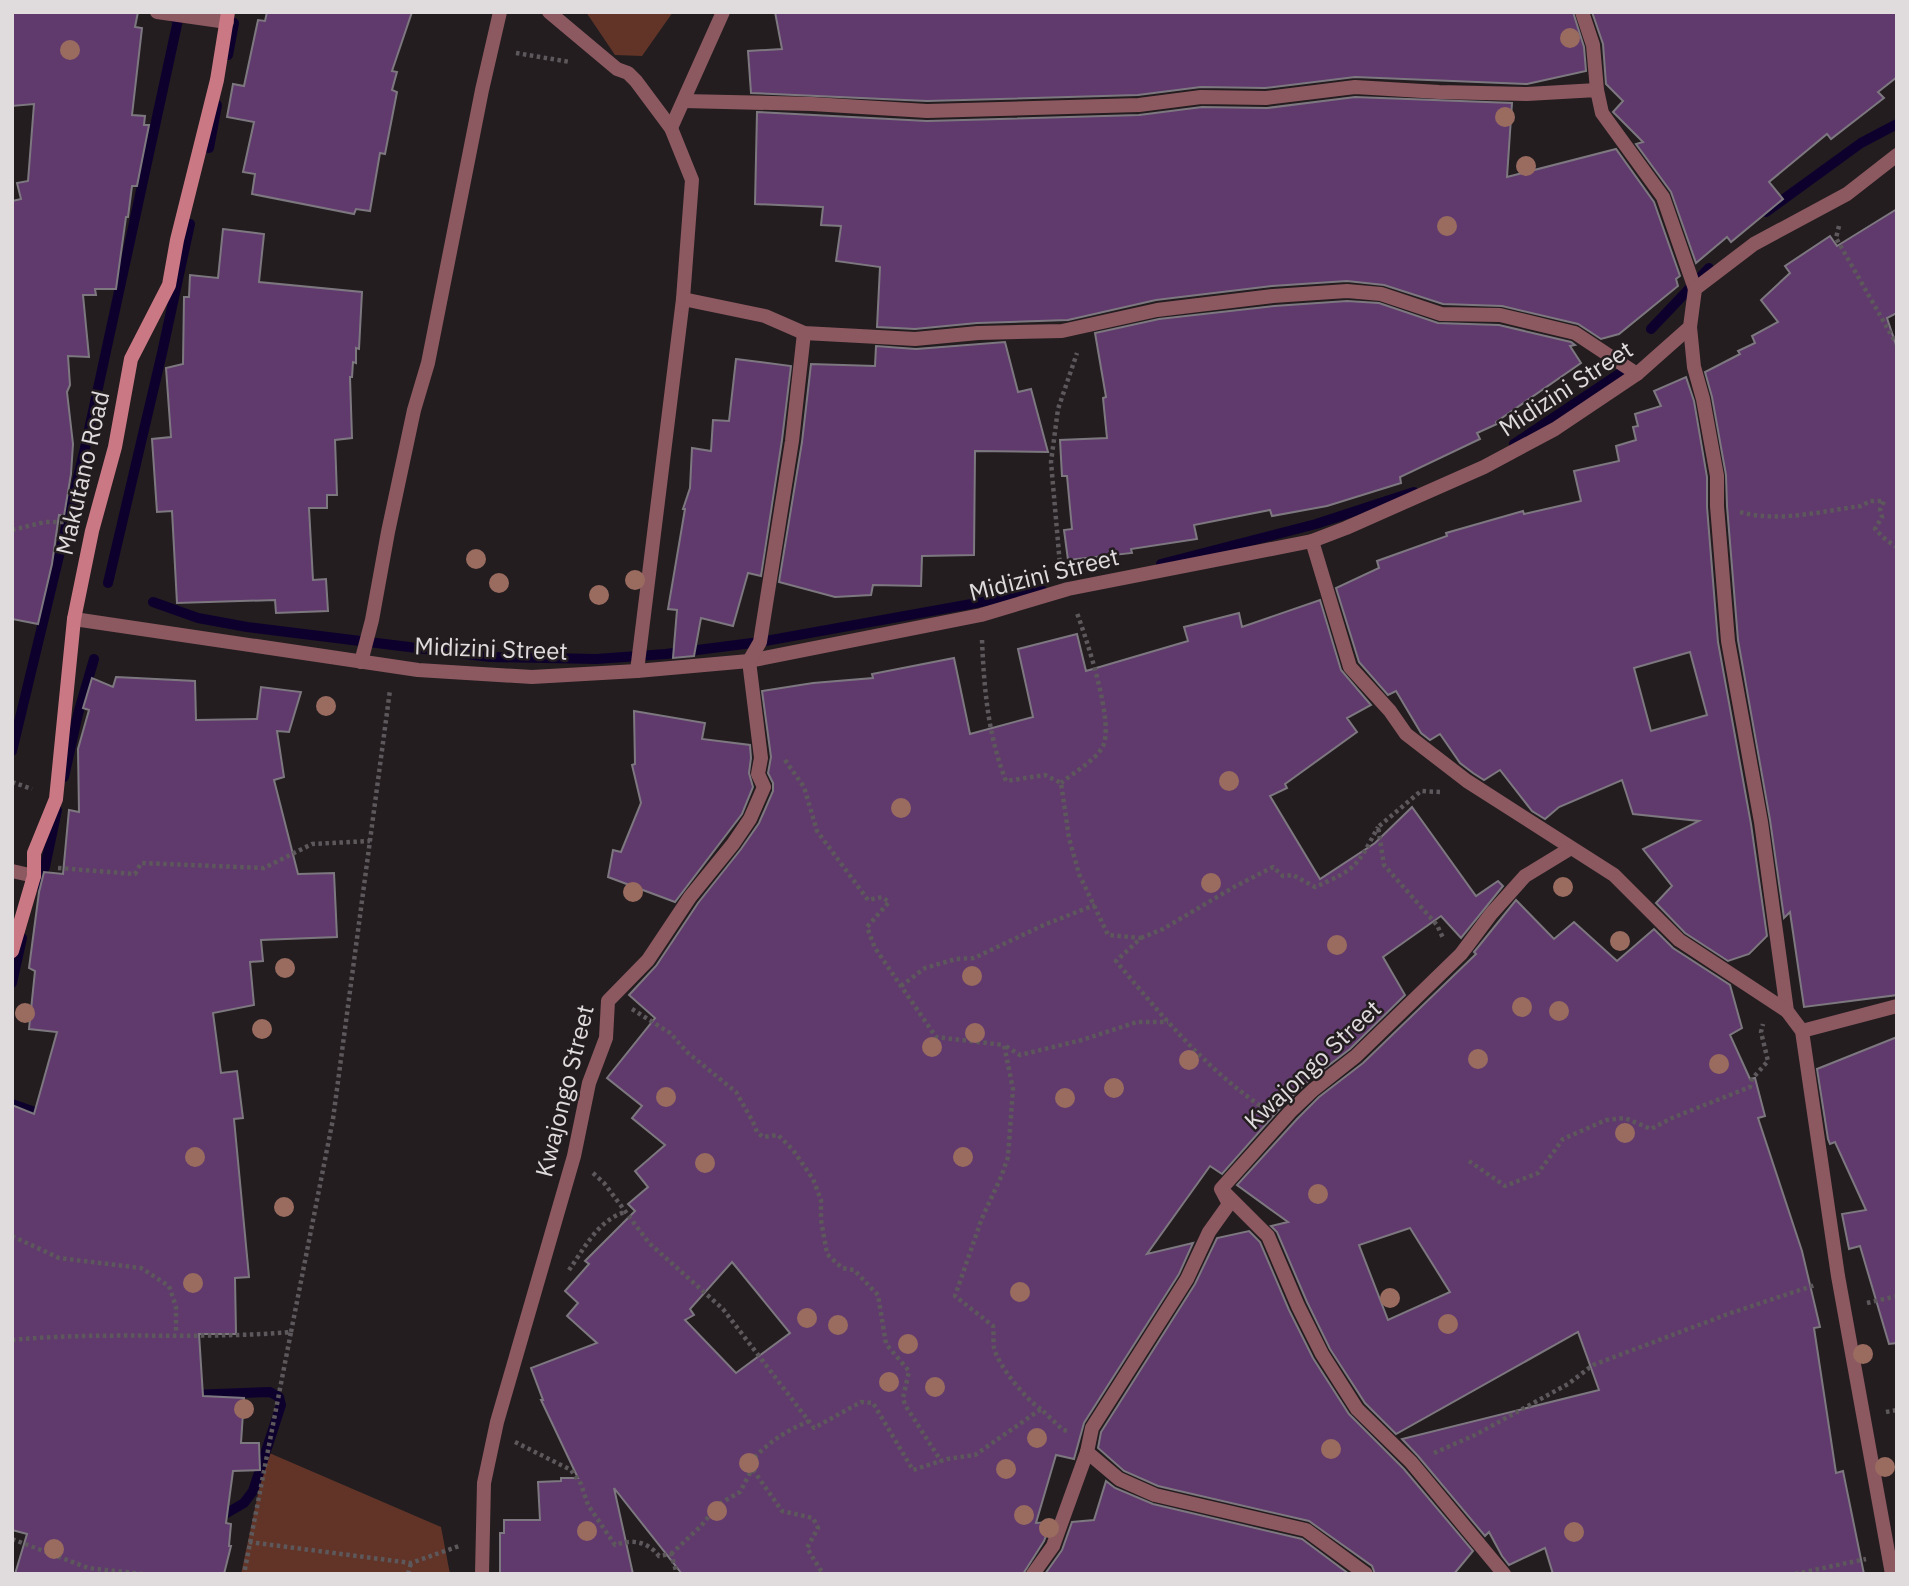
<svg xmlns="http://www.w3.org/2000/svg" width="1909" height="1586" font-family="'IBM Plex Sans',sans-serif">
<style>
.green{fill:#613427}
.lines{fill:none;stroke-linecap:round;stroke-linejoin:round}
.stream{stroke:#0e002d;stroke-width:10}
.building{fill:#603a6d;stroke:#7d787f;stroke-width:2;fill-rule:evenodd}
.path{stroke:#5d585b;stroke-width:4.5;stroke-dasharray:3.5 3.5;stroke-linecap:butt}
.street{stroke:#8c5960;stroke-width:14}
.secondary{stroke:#cb7885;stroke-width:14}
.tree{fill:#9a6c60}
.labels{text-anchor:middle;stroke-width:5;stroke-linejoin:round;paint-order:stroke}
.street-label{font-size:24px;fill:#e0dcde;stroke:#231d20}
</style>
<rect width="100%" height="100%" fill="#231d20"/>
<g class="green">
<polygon points="586,12 673,12 642,56 615,55"/>
<polygon points="267,1452 441,1527 450,1574 241,1574"/>
</g>
<g class="lines">
<g class="stream">
<polyline points="228,55 234,23"/>
<polyline points="209,148 217,105"/>
<polyline points="1766,212 1861,143 1897,124"/>
<polyline points="1651,329 1709,268"/>
<polyline points="1514,444 1622,372"/>
<polyline points="1161,564 1316,524 1414,492"/>
<polyline points="108,583 162,353 190,224"/>
<polyline points="153,602 198,618 247,627 490,657 596,659 666,654 760,642 1043,591"/>
<polyline points="12,751 85,448 178,20 169,15"/>
<polyline points="64,777 78,714 94,659"/>
<polyline points="36,885 45,867 57,810"/>
<polyline points="12,983 22,938"/>
<polyline points="12,1104 46,1116"/>
<polyline points="191,1395 270,1392 279,1397 281,1405 253,1491 244,1503 225,1514 216,1509"/>
</g>
</g>
<g class="building">
<polygon points="12,12 138,12 135,27 142,28 132,115 145,116 144,125 149,125 137,186 132,186 128,217 126,217 116,289 95,289 96,295 83,295 89,357 68,356 70,385 67,392 73,444 71,474 64,516 59,515 52,564 38,624 12,619 12,201 21,199 17,183 28,181 34,104 12,106"/>
<polygon points="267,12 412,12 392,71 397,72 392,90 397,92 385,154 380,153 370,211 356,209 354,214 252,194 255,174 243,172 254,122 227,117 233,84 244,86 258,20 265,21"/>
<polygon points="775,12 1573,12 1584,47 1586,71 1527,84 1355,77 1265,88 1201,87 1138,95 927,101 751,93 748,51 782,49"/>
<polygon points="1592,12 1897,12 1897,77 1878,92 1884,98 1831,139 1827,134 1769,182 1783,199 1731,242 1727,237 1696,263 1671,192 1636,144 1643,142 1613,112 1623,101 1606,84 1603,44"/>
<polygon points="1355,97 1512,103 1507,177 1616,149 1654,202 1680,276 1676,279 1678,286 1619,334 1601,339 1578,324 1502,306 1443,304 1384,285 1347,281 1272,286 1156,300 1068,320 977,323 915,329 877,327 880,267 836,261 841,226 821,225 823,207 755,204 757,112 927,121 1139,115 1202,107 1267,108"/>
<polygon points="1897,209 1897,313 1887,318 1897,348 1897,995 1804,1007 1790,912 1784,918 1770,820 1738,640 1727,506 1726,475 1712,397 1705,372 1740,354 1738,351 1755,343 1752,336 1778,322 1761,300 1790,273 1785,266 1830,236 1837,246"/>
<polygon points="223,229 264,234 259,282 362,292 359,349 356,348 356,363 353,362 352,377 350,377 352,438 335,440 337,495 327,495 327,508 309,508 313,580 326,579 328,611 276,613 275,600 177,603 172,511 157,512 152,439 171,437 166,368 183,364 184,297 189,297 190,275 218,278"/>
<polygon points="1347,301 1379,303 1438,323 1499,325 1571,342 1575,345 1570,346 1581,363 1496,422 1497,424 1477,433 1480,439 1400,477 1401,483 1327,506 1272,516 1270,510 1194,525 1197,539 1131,549 1132,553 1068,560 1064,530 1072,529 1067,476 1062,476 1060,440 1107,438 1103,398 1106,397 1095,333 1159,319 1274,306"/>
<polygon points="1005,342 1018,392 1031,389 1048,452 975,451 974,555 922,556 921,586 873,585 871,595 835,597 779,582 802,442 811,364 875,366 876,346 916,349"/>
<polygon points="736,359 791,366 782,440 761,576 748,573 733,626 701,618 694,656 673,658 677,610 668,609 685,509 683,509 690,488 692,448 711,451 713,420 729,421"/>
<path d="M 1686,377 L 1694,401 L 1707,477 L 1707,507 L 1718,642 L 1751,824 L 1767,936 L 1749,954 L 1728,961 L 1685,933 L 1656,903 L 1672,886 L 1643,849 L 1699,821 L 1633,814 L 1622,780 L 1559,807 L 1545,819 L 1532,811 L 1500,770 L 1484,780 L 1473,773 L 1460,763 L 1440,734 L 1430,740 L 1421,733 L 1396,691 L 1388,695 L 1359,662 L 1336,588 L 1379,568 L 1377,561 L 1447,536 L 1446,533 L 1523,511 L 1524,514 L 1581,501 L 1574,471 L 1619,461 L 1616,446 L 1636,440 L 1633,427 L 1638,426 L 1635,414 L 1661,406 L 1654,391 ZM 1690,652 L 1707,715 L 1651,731 L 1634,668 Z"/>
<path d="M 1320,600 L 1341,670 L 1371,705 L 1347,718 L 1357,732 L 1285,784 L 1287,788 L 1270,796 L 1320,879 L 1375,843 L 1412,807 L 1476,896 L 1498,881 L 1503,886 L 1461,938 L 1441,916 L 1383,957 L 1405,995 L 1350,1049 L 1307,1082 L 1283,1105 L 1222,1174 L 1210,1166 L 1147,1254 L 1193,1243 L 1179,1274 L 1084,1423 L 1074,1459 L 1056,1455 L 1036,1523 L 1051,1522 L 1044,1541 L 1023,1574 L 682,1574 L 614,1488 L 633,1574 L 500,1574 L 500,1533 L 504,1533 L 504,1520 L 540,1520 L 538,1482 L 561,1481 L 561,1478 L 578,1478 L 541,1400 L 543,1400 L 531,1368 L 597,1343 L 567,1316 L 578,1303 L 565,1291 L 589,1264 L 585,1261 L 635,1211 L 628,1204 L 648,1187 L 635,1171 L 665,1145 L 632,1118 L 642,1106 L 607,1078 L 655,1018 L 629,995 L 656,966 L 698,903 L 741,849 L 759,823 L 773,791 L 773,783 L 768,773 L 771,757 L 762,691 L 813,683 L 873,678 L 872,674 L 954,658 L 970,734 L 1033,717 L 1018,649 L 1077,634 L 1086,671 L 1188,641 L 1184,627 L 1239,613 L 1242,627 ZM 732,1262 L 790,1333 L 736,1373 L 685,1320 L 694,1315 L 690,1309 Z"/>
<polygon points="116,677 195,681 196,720 257,719 261,687 301,692 289,732 277,731 284,777 274,780 298,874 334,873 337,937 261,940 263,961 250,962 254,1005 213,1013 221,1073 237,1071 243,1118 234,1119 249,1277 235,1278 236,1334 199,1334 203,1396 244,1398 241,1443 259,1443 260,1470 233,1471 226,1523 231,1524 229,1546 231,1546 224,1574 15,1574 27,1534 12,1530 12,1105 34,1114 57,1032 29,1029 35,971 29,968 39,892 44,872 63,874 69,810 79,812 78,749 89,710 83,708 92,678 113,687"/>
<polygon points="634,711 705,723 702,739 750,745 751,758 749,773 753,787 742,814 675,902 608,877 613,850 621,852 641,803 632,765 635,764"/>
<path d="M 1516,900 L 1554,939 L 1574,922 L 1617,961 L 1654,929 L 1673,948 L 1730,985 L 1742,1028 L 1730,1035 L 1750,1079 L 1755,1078 L 1765,1116 L 1758,1118 L 1802,1251 L 1820,1327 L 1814,1328 L 1836,1473 L 1843,1471 L 1864,1574 L 1553,1574 L 1545,1548 L 1509,1565 L 1502,1556 L 1489,1532 L 1485,1536 L 1418,1456 L 1402,1439 L 1599,1390 L 1578,1332 L 1396,1434 L 1365,1403 L 1330,1349 L 1307,1302 L 1277,1232 L 1271,1226 L 1288,1222 L 1237,1185 L 1297,1119 L 1319,1097 L 1363,1063 L 1476,954 L 1474,952 ZM 1410,1228 L 1450,1292 L 1388,1320 L 1359,1245 Z"/>
<polygon points="1897,1037 1897,1343 1889,1344 1860,1246 1849,1249 1842,1214 1866,1210 1835,1142 1830,1144 1828,1139 1817,1069"/>
<polygon points="1249,1231 1260,1242 1289,1310 1313,1358 1349,1414 1404,1469 1473,1551 1454,1574 1375,1574 1372,1566 1309,1521 1158,1486 1124,1471 1098,1448 1101,1432 1195,1284 1217,1238"/>
<polygon points="1106,1481 1115,1488 1153,1504 1302,1539 1349,1574 1045,1574 1062,1550 1072,1522 1094,1520"/>
</g>
<g class="lines">
<g class="path">
<polyline points="516,53 570,62"/>
<polyline points="1839,226 1836,238 1897,345"/>
<path d="M 1740,512 C 1779,523 1822,511 1861,506 L 1870,501 L 1884,501 L 1880,510 L 1882,517 L 1875,529 L 1886,540 L 1897,547"/>
<polyline points="12,530 45,522 70,522"/>
<polyline points="1063,566 1060,565 1051,462 1058,409 1077,353"/>
<path d="M 982,640 C 984,688 988,736 1006,781 L 1045,775 L 1061,783 L 1069,838 L 1079,874 L 1108,935 L 1141,938 L 1116,961 C 1160,1014 1205,1068 1262,1107"/>
<polyline points="785,760 804,787 817,831 868,900 882,897 889,902 867,927 875,948 936,1037 1004,1045"/>
<polyline points="12,782 32,789"/>
<path d="M 1061,783 C 1073,773 1093,762 1102,748 C 1116,726 1086,638 1077,613"/>
<polyline points="1440,792 1421,791 1378,827 1384,865 1437,925 1443,938"/>
<polyline points="58,868 135,874 141,863 264,868 312,844 370,841"/>
<path d="M 1141,938 L 1163,929 L 1234,887 L 1273,867 L 1283,876 L 1293,875 L 1315,887 C 1357,869 1357,866 1378,827"/>
<polyline points="901,986 925,968 956,959 974,958 1046,924 1095,905"/>
<polyline points="632,1009 670,1033 688,1053 736,1092 753,1122 757,1132 763,1137 778,1135 793,1150 813,1179 821,1200 821,1220 827,1254 842,1268 854,1270 878,1295 886,1344 909,1371 903,1398 905,1405 941,1461"/>
<polyline points="1469,1161 1505,1186 1538,1173 1563,1139 1606,1120 1625,1118 1651,1129 1672,1118 1750,1087 1752,1079 1768,1061 1761,1032 1763,1024"/>
<polyline points="593,1173 604,1183 649,1243 723,1309 814,1428 861,1402 873,1403 913,1470 947,1459 975,1455 1041,1409 1063,1430 1068,1431"/>
<polyline points="12,1236 59,1258 141,1268 169,1286 176,1307 176,1334"/>
<path d="M 569,1270 C 584,1249 598,1220 625,1212"/>
<polyline points="1867,1303 1897,1296"/>
<polyline points="291,1332 333,1119 390,690"/>
<path d="M 12,1340 C 105,1331 198,1340 291,1332 L 244,1574"/>
<path d="M 1041,1409 C 1026,1400 998,1365 994,1348 C 993,1341 994,1333 993,1326 L 955,1296 L 982,1218 L 1001,1177 L 1008,1157 L 1013,1089 L 1004,1045 L 1020,1055 L 1082,1040 L 1137,1022 L 1168,1022"/>
<polyline points="1886,1412 1897,1410"/>
<path d="M 515,1442 L 571,1470 L 581,1484 L 588,1505 L 615,1545 C 632,1539 647,1541 659,1556 L 671,1554 L 677,1574"/>
<polyline points="1434,1453 1475,1435 1568,1384 1593,1365 1728,1314 1815,1285"/>
<polyline points="749,1464 782,1511 813,1518 818,1528 807,1548 823,1574"/>
<polyline points="12,1539 88,1568 143,1574"/>
<polyline points="249,1542 411,1563 459,1546"/>
<path d="M 671,1554 L 701,1526 L 719,1504 L 740,1492 L 750,1473 L 749,1463 C 769,1442 782,1433 809,1421"/>
<polyline points="408,1574 411,1563"/>
<polyline points="1795,1574 1866,1559"/>
</g>
<g class="street">
<polyline points="157,12 227,22"/>
<polyline points="549,12 617,69 628,73 636,81 671,128 692,180 683,299 637,671"/>
<polyline points="1582,12 1593,45 1597,90"/>
<polyline points="684,101 812,104 927,111 1139,105 1201,97 1266,98 1355,87 1439,92 1527,94 1597,90 1602,113 1663,197 1695,289"/>
<polyline points="671,128 723,12"/>
<polyline points="683,299 765,316 804,333 915,339 978,333 1062,331 1157,310 1273,296 1347,291 1381,294 1441,314 1500,315 1575,333 1637,374"/>
<polyline points="1690,327 1694,367 1703,399 1717,476 1717,506 1728,641 1761,822 1787,1011 1802,1031 1838,1276 1892,1574"/>
<polyline points="1312,541 1350,667 1390,711 1406,734 1467,781 1614,875 1679,940 1787,1011"/>
<polyline points="74,619 418,670 532,677 637,671 749,661 981,615 1068,589 1312,541 1346,528 1484,467 1555,429 1637,374 1690,327 1695,289 1754,244 1847,194 1897,155"/>
<polyline points="361,662 372,620 388,532 414,410 428,363 482,90 500,12"/>
<polyline points="12,871 34,876"/>
<polyline points="1802,1031 1897,1006"/>
<polyline points="1226,1194 1268,1236 1298,1306 1322,1354 1357,1409 1411,1462 1504,1574"/>
<polyline points="1087,1452 1119,1479 1155,1495 1306,1530 1366,1574"/>
<polyline points="482,1574 484,1483 497,1422 574,1156 589,1083 606,1038 608,1001 648,960 690,897 733,844 750,819 764,787 758,774 761,758 749,661 760,642 792,441 804,333"/>
<polyline points="1033,1574 1053,1546 1087,1452 1092,1428 1187,1279 1209,1232 1229,1204 1221,1189 1290,1112 1313,1090 1356,1056 1461,954 1491,914 1525,876 1571,848"/>
</g>
<polyline class="secondary" points="12,951 34,876 34,853 56,799 74,619 92,531 115,447 131,359 169,285 177,240 217,80 228,12"/>
</g>
<g class="tree">
<circle cx="1570" cy="38" r="10"/>
<circle cx="70" cy="50" r="10"/>
<circle cx="1505" cy="117" r="10"/>
<circle cx="1526" cy="166" r="10"/>
<circle cx="1447" cy="226" r="10"/>
<circle cx="476" cy="559" r="10"/>
<circle cx="635" cy="580" r="10"/>
<circle cx="499" cy="583" r="10"/>
<circle cx="599" cy="595" r="10"/>
<circle cx="326" cy="706" r="10"/>
<circle cx="1229" cy="781" r="10"/>
<circle cx="901" cy="808" r="10"/>
<circle cx="1211" cy="883" r="10"/>
<circle cx="1563" cy="887" r="10"/>
<circle cx="633" cy="892" r="10"/>
<circle cx="1620" cy="941" r="10"/>
<circle cx="1337" cy="945" r="10"/>
<circle cx="285" cy="968" r="10"/>
<circle cx="972" cy="976" r="10"/>
<circle cx="1522" cy="1007" r="10"/>
<circle cx="1559" cy="1011" r="10"/>
<circle cx="25" cy="1013" r="10"/>
<circle cx="262" cy="1029" r="10"/>
<circle cx="975" cy="1033" r="10"/>
<circle cx="932" cy="1047" r="10"/>
<circle cx="1478" cy="1059" r="10"/>
<circle cx="1189" cy="1060" r="10"/>
<circle cx="1719" cy="1064" r="10"/>
<circle cx="1114" cy="1088" r="10"/>
<circle cx="666" cy="1097" r="10"/>
<circle cx="1065" cy="1098" r="10"/>
<circle cx="1625" cy="1133" r="10"/>
<circle cx="195" cy="1157" r="10"/>
<circle cx="963" cy="1157" r="10"/>
<circle cx="705" cy="1163" r="10"/>
<circle cx="1318" cy="1194" r="10"/>
<circle cx="284" cy="1207" r="10"/>
<circle cx="193" cy="1283" r="10"/>
<circle cx="1020" cy="1292" r="10"/>
<circle cx="1390" cy="1298" r="10"/>
<circle cx="807" cy="1318" r="10"/>
<circle cx="1448" cy="1324" r="10"/>
<circle cx="838" cy="1325" r="10"/>
<circle cx="908" cy="1344" r="10"/>
<circle cx="1863" cy="1354" r="10"/>
<circle cx="889" cy="1382" r="10"/>
<circle cx="935" cy="1387" r="10"/>
<circle cx="244" cy="1409" r="10"/>
<circle cx="1037" cy="1438" r="10"/>
<circle cx="1331" cy="1449" r="10"/>
<circle cx="749" cy="1463" r="10"/>
<circle cx="1885" cy="1467" r="10"/>
<circle cx="1006" cy="1469" r="10"/>
<circle cx="717" cy="1511" r="10"/>
<circle cx="1024" cy="1515" r="10"/>
<circle cx="1049" cy="1528" r="10"/>
<circle cx="587" cy="1531" r="10"/>
<circle cx="1574" cy="1532" r="10"/>
<circle cx="54" cy="1549" r="10"/>
</g>
<g class="labels">
<g class="street-label">
<text transform="translate(1566 389) rotate(-33)" y="8">Midizini Street</text>
<text transform="translate(83 473) rotate(-77)" y="8">Makutano Road</text>
<text transform="translate(1044 575) rotate(-14)" y="8">Midizini Street</text>
<text transform="translate(491 649) rotate(2)" y="8">Midizini Street</text>
<text transform="translate(1313 1065) rotate(-43)" y="8">Kwajongo Street</text>
<text transform="translate(565 1091) rotate(-76)" y="8">Kwajongo Street</text>
</g>
</g>
<rect width="1909" height="1586" fill="none" stroke="#e0dcde" stroke-width="28"/>
</svg>
